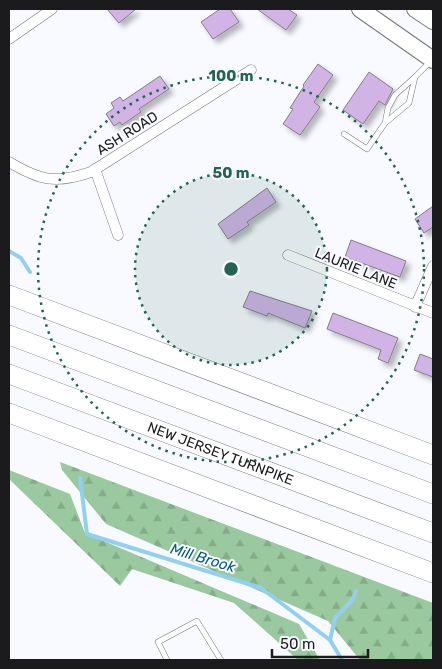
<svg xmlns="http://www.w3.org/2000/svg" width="442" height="669" font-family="Rubik,sans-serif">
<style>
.forest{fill:url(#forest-firs)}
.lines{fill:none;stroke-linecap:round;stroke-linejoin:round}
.stream{stroke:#91d1ef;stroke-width:4}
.building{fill:#d1b3e5;stroke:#817f83;filter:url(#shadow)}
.lane-casing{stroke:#77787d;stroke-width:6}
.street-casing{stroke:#77787d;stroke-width:11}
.primary-casing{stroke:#77787d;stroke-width:18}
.highway-casing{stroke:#77787d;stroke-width:20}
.lane{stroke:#fff;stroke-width:5}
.street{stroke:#fff;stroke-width:10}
.primary{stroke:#fff;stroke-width:16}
.highway{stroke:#fff;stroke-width:19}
.ring{fill:none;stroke:#226352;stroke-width:2.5;stroke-dasharray:2.5 5}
.labels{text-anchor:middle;stroke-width:4;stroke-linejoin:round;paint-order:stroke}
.street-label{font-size:14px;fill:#1b1b1d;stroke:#f9faff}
.water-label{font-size:15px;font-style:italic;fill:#095e7b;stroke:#f9faff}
.centre{fill:#226352;stroke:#f9faff;stroke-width:2.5}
.ring-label{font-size:15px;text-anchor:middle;font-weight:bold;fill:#226352;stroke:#f9faff;stroke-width:4;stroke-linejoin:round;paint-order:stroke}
</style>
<defs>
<pattern id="forest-firs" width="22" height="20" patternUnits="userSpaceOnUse" patternTransform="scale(1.25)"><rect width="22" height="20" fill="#9ac99f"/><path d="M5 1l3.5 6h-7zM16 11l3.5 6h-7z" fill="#84ac88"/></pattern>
<filter id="shadow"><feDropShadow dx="4.5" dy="4.5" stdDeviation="2.5" flood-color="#0004"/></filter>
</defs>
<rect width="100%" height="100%" fill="#f9faff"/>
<g class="forest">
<polygon points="60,462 433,603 433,660 360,660 328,621 106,524 62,470"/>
<polygon points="9,470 70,494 85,533 299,624 320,660 298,660 234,603 132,569 120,586 9,479"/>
</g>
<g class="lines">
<g class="stream">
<polyline points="9,251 21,258 30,272"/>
<polyline points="80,478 87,534 261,588 330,640 342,660"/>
<polyline points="330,640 335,618 353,599 356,591"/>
</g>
</g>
<g class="building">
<polygon points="107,9 136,9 119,23"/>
<polygon points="220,9 230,9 239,22 213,39 201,22"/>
<polygon points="257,9 288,9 297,15 286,30"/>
<polygon points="318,64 333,75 314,102 320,107 300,135 283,124 293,109 290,108 304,86 303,85"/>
<polygon points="369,72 393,89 385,105 379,101 363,124 343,110"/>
<polygon points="160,76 169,89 139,109 141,112 122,125 120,122 114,126 106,114 114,108 111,103 120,97 123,101"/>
<polygon points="267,188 276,202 247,222 249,225 228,239 218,224"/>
<polygon points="433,206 433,227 424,233 415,219"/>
<polygon points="351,240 406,261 400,277 345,257"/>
<polygon points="250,291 312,311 305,328 268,313 267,316 243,307"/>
<polygon points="333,313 398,338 388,363 378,359 381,350 327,329"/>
<polygon points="420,354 433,359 433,377 414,370"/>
</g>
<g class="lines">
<defs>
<g id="lane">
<polyline points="385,123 409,103 415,77 431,61"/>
<polyline points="344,134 367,149 385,123 388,108 395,95 415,77"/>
<polyline points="167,660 158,642 197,621 221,660"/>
</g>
<g id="street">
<polyline points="9,39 52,9"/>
<path d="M 9,162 C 41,181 56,184 91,172 L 251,70"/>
<polyline points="95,169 118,235"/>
<polyline points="288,255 433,313"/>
<polyline points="415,307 433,266"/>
</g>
<g id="primary">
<polyline points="360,9 433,60"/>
<polyline points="415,9 433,21"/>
</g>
<g id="highway">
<polyline points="9,295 433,455"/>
<polyline points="9,335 433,494"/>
<path id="s1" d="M 9,374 L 433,533"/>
<polyline points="9,413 433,573"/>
</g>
</defs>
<use href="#lane" class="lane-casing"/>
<use href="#street" class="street-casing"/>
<use href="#primary" class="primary-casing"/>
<use href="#highway" class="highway-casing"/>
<use href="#lane" class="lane"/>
<use href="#street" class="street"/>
<use href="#primary" class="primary"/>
<use href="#highway" class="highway"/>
</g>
<circle cx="231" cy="269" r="96" fill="#226352" fill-opacity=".12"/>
<g class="ring">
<circle cx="231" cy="269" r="96"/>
<circle cx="231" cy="269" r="193"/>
</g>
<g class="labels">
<g class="street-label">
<text transform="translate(127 133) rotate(-32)" y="5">ASH ROAD</text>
<text transform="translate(356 268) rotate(22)" y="5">LAURIE LANE</text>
<text dy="5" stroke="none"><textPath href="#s1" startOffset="226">NEW JERSEY TURNPIKE</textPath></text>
</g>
<g class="water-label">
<text transform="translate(203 558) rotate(17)" y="5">Mill Brook</text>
</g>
</g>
<circle cx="231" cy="269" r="8" class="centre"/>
<g class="ring-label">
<text x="231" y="81">100 m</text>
<text x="231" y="178">50 m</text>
</g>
<rect width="442" height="669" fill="none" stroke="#1b1b1d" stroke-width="20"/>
<path d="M272 649v8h96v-8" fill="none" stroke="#1b1b1d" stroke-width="2.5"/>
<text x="280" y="649" font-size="15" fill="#1b1b1d" stroke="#f9faff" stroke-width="4" paint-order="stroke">50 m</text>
</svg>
